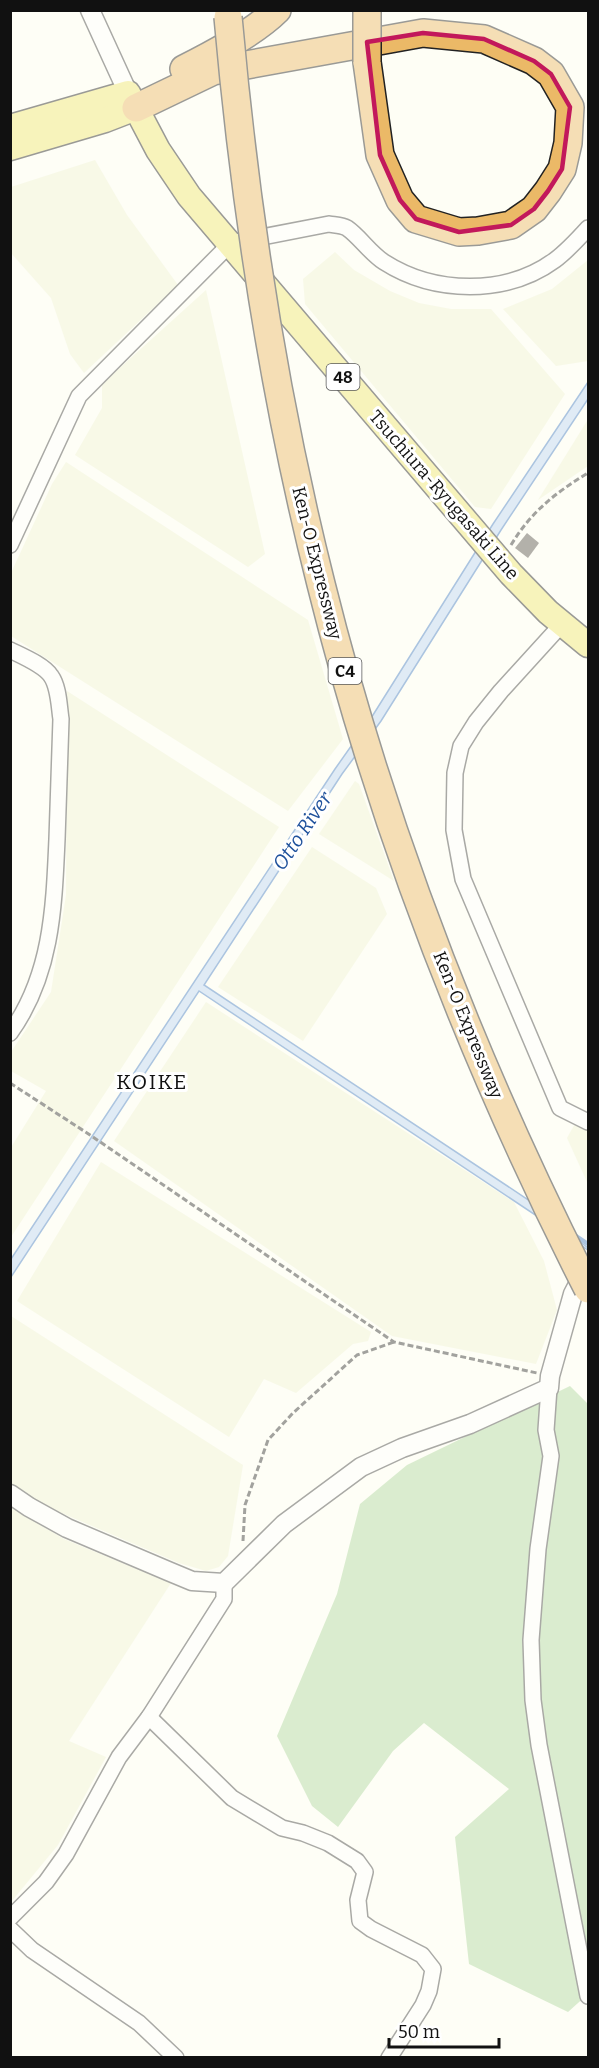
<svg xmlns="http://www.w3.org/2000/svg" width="599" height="2068" font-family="Bitter,serif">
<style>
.farmland{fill:#f1f4d6}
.forest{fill:#b0d8a0}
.water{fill:#bdd6f3;stroke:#487fc5;stroke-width:1.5}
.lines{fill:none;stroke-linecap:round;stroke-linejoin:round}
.stream{stroke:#487fc5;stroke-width:4.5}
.building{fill:#59544e}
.minor-casing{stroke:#444;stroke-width:18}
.tertiary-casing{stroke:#444;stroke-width:21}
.primary-casing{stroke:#222;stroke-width:27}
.motorway-casing{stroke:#222;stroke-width:30}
.path{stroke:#333;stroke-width:3;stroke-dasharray:6 3;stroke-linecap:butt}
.minor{stroke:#fff;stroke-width:15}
.tertiary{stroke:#fff;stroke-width:18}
.primary{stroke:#f0e674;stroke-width:24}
.motorway{stroke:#ebb967;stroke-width:27}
.motorway-bridge-casing{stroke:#222;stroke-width:30;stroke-linecap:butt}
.motorway-bridge{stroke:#ebb967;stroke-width:27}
.marked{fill:none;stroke:#c2185b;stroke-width:4.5;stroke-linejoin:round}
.labels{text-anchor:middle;stroke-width:6;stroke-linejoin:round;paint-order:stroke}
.shield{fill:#fff;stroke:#585858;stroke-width:1.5}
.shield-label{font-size:16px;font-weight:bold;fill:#111}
.street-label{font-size:18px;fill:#111;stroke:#fff}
.water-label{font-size:20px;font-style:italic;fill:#20529c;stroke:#fff}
.quarter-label{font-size:21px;letter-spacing:1.5px;fill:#111;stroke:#fff}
</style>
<rect width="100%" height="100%" fill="#fefef5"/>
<g class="farmland">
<polygon points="95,160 127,215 178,285 84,373 70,354 51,298 11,253 11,187"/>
<polygon points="335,252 354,270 390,291 419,303 451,309 491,309 565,394 491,509 475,507 305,304 303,279"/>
<polygon points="588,260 588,361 556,366 503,309 552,289"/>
<polygon points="206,290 265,554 248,567 75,455 102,408 102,384"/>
<polygon points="587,421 588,466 538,500"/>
<polygon points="66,462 308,620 343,739 288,811 11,636 11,573 52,484"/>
<polygon points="67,691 279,827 11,1237 10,1149 46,1091 11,1071 11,1052 51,992 66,895"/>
<polygon points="355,781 359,784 394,881 319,834"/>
<polygon points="312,847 376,888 387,914 303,1041 218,987"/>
<polygon points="206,1002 514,1202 544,1261 557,1310 536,1364 392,1336 114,1141"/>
<polygon points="576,1122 588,1129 588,1184 567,1138"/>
<polygon points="101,1162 371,1332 368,1341 353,1344 296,1393 264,1379 229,1437 17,1301"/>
<polygon points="11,1316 243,1465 228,1556 219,1567 206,1571 179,1563 31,1500 11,1485"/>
<polygon points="11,1507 64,1539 171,1583 69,1741 106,1757 58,1845 11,1902"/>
</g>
<polygon class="forest" points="570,1386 588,1404 588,1994 568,2012 469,1964 455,1837 509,1789 424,1723 393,1751 338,1827 312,1806 277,1736 337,1594 360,1504 407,1465"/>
<polygon class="water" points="588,382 588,399 501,530 381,721 342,774 204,985 533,1203 588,1248 588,1250 199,991 11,1277 11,1259 335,769 373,715 493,524"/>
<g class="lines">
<polyline class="stream" points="573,1234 588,1244"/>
</g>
<polygon class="building" points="527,533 539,543 528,558 515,548"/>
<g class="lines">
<defs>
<g id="minor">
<path d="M 10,545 L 79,396 L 231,243 L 329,224 C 334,225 342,225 347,228 C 360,237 370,253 384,262 C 434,294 506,296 555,260 C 567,251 578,239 588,228"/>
<polyline points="562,624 501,691 476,722 461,746 455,773 454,830 463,879 560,1108 588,1122"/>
<path d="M 10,650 C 22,656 44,665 51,676 C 59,687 59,707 61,719 C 60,759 58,799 57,839 C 54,907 52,975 10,1033"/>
<polyline points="549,1388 546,1430 551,1456 538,1549 531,1640 533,1700 539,1745 588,1996"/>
<polyline points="149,1717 232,1798 282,1828 303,1833 328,1843 357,1861 365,1872 358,1900 360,1921 371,1929 422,1955 433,1969 429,1991 423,2005 389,2058"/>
<polyline points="10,1918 46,1882 66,1854 119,1757 149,1717 224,1599 224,1583"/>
<polyline points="10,1929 32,1950 139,2023 176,2058"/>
</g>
<g id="tertiary">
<polyline points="90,10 128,93"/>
<polyline points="10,1494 29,1507 67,1528 168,1571 192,1581 224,1583 284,1524 361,1467 402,1448 470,1424 549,1388 550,1376 573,1294 585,1271"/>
</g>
<g id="primary">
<polyline points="10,127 128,93 158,150 189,196 511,574 548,612 588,645"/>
<polyline points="10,148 105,120 136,108"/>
</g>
<g id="motorway">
<path d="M 184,69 C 212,55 255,32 277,10"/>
<polyline points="136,108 213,71 423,33 484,39 534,61 551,74 570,107 568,143 562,169 548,191 534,209 511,225 478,231 459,232 416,219 400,200 380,155 367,62"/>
</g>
</defs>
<use href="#minor" class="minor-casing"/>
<use href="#tertiary" class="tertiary-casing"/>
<use href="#primary" class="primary-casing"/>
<use href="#motorway" class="motorway-casing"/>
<g class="path">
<path d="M 511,545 C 531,512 555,493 588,473"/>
<polyline points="10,1083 87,1133 394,1342 537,1373"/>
<polyline points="243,1541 245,1505 268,1440 293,1413 357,1355 394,1342"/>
</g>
<use href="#minor" class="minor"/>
<use href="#tertiary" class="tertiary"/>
<use href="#primary" class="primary"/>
<use href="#motorway" class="motorway"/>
<defs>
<g id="motorway-bridge">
<polyline points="367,10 367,62"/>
<path d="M 228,17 C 245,209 274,398 321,584 C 382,829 474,1065 588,1289"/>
</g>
</defs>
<use href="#motorway-bridge" class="motorway-bridge-casing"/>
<use href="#motorway-bridge" class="motorway-bridge"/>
</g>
<path d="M0 0H599V2068H0ZM 423,33 L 484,39 L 534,61 L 551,74 L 570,107 L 562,169 L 548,191 L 534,209 L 511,225 L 459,232 L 416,219 L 400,200 L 380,155 L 367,42 Z" fill="#fefef5" fill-opacity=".55" fill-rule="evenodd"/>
<path class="marked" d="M 423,33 L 484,39 L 534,61 L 551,74 L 570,107 L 562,169 L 548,191 L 534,209 L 511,225 L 459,232 L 416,219 L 400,200 L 380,155 L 367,42 Z"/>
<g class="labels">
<g class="shield">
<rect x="326.5" y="364" width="33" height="26" rx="4.5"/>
<rect x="328.5" y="658" width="33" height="26" rx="4.5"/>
</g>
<g class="shield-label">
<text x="343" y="383">48</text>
<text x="345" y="677">C4</text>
</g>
<g class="street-label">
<text transform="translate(444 495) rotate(49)" y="6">Tsuchiura-Ryugasaki Line</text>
<text transform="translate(317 563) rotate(76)" y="6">Ken-O Expressway</text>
<text transform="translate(468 1025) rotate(68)" y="6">Ken-O Expressway</text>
</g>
<g class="water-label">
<text transform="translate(302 831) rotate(-56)" y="7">Otto River</text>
</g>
<g class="quarter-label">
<text x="152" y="1089">KOIKE</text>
</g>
</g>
<rect width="599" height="2068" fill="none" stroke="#111111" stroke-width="24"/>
<path d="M389 2038v9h110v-9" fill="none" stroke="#111111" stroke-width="3"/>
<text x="398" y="2038" font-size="18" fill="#111111" stroke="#ffffff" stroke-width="4.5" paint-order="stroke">50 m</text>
</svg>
